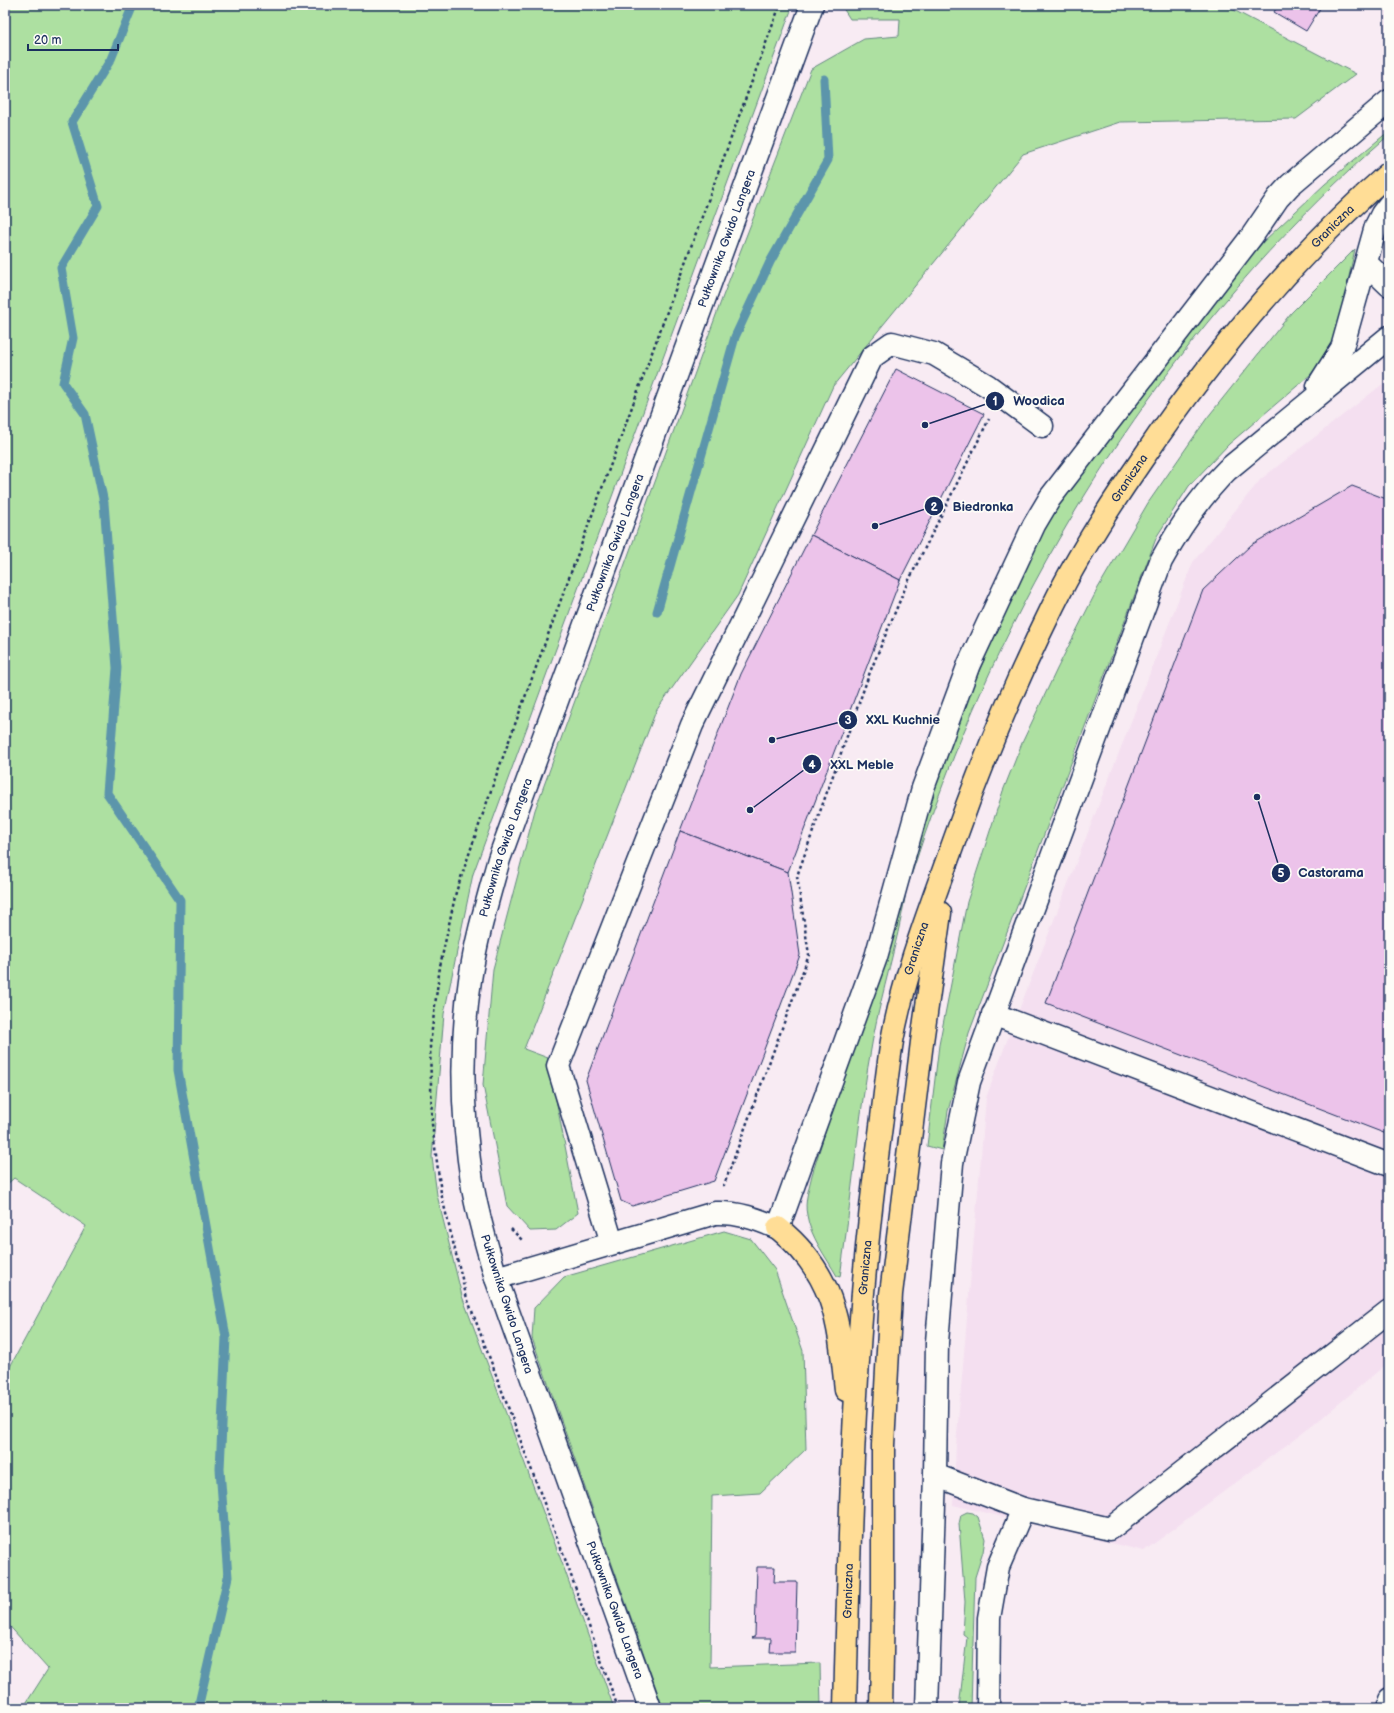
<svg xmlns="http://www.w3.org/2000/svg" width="1394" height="1713" font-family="'Balsamiq Sans',sans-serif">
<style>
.built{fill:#f4dff0}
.green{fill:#ade0a1;stroke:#648880}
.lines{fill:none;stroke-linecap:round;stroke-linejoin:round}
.stream{stroke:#5c95ab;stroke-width:9}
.building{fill:#ecc3ea;stroke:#1b2f5e}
.minor-casing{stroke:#1b2f5e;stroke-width:25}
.highway-casing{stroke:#1b2f5e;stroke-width:25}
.path{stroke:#1b2f5e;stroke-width:2.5;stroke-dasharray:3 3;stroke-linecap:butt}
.minor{stroke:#fdfcf7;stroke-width:22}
.highway{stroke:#ffdd96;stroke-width:22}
.labels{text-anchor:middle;stroke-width:3.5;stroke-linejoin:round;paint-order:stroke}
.street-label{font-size:12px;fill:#1b2f5e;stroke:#fdfcf7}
.leader{fill:none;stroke:#1b2f5e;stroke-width:1.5}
.callout-dot{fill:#1b2f5e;stroke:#fdfcf7;stroke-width:1.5}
.mark-label{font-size:12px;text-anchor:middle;font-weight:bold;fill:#fff}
.callout-label{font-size:13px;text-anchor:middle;font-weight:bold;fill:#1b2f5e;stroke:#fdfcf7;stroke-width:3.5;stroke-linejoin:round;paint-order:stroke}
</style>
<rect width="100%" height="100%" fill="#f8ebf3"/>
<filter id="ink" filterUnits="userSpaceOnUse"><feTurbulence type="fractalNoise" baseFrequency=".025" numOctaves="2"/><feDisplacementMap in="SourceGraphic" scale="8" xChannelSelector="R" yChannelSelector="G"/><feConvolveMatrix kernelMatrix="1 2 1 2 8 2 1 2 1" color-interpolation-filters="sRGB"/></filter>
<g filter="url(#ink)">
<polygon class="built" points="1389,379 1389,1362 1312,1426 1144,1551 953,1505 956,1446 986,1098 1005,1046 1193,562 1261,479"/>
<g class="green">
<polygon points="5,5 793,5 473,874 444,1014 432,1157 437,1195 462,1296 564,1568 614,1708 23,1708 48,1669 5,1621 5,1376 86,1226 14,1178 5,1186"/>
<polygon points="841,5 1224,5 1356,74 1296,119 1120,122 1023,154 833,386 738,595 656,711 524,1049 548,1058 578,1213 556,1230 530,1231 507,1206 483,1085 493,969 535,810 723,296 811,69 864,39 899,36 900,19 850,19"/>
<path d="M 1389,131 L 1389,135 C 1196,302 1048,520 954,756 C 940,792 926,829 914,867 C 911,877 906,887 905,898 C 897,944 882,991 873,1038 C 858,1117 852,1197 840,1277 L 837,1276 C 826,1257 810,1236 807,1215 C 804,1202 809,1188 812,1175 L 905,872 L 959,716 L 1045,524 L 1069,487 L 1223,286 L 1264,241 L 1325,184 Z"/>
<polygon points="1355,249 1333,349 1310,375 1229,444 1189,486 1157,536 969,1033 948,1111 942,1150 927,1146 939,1045 967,902 1003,791 1022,743 1057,669 1098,588 1148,503 1207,418 1291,313"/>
<polygon points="724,1231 751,1239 775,1270 803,1351 806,1449 760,1493 712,1496 710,1667 820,1663 821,1708 663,1708 532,1338 534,1308 564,1277"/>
<polygon points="967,1512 973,1513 978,1517 985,1539 983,1552 975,1577 971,1708 959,1708 967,1637 963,1634 965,1602 959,1524 961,1515"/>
</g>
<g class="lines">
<g class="stream">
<polyline points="133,5 111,59 72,122 98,206 61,268 73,338 63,383 85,414 104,503 117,668 107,793 180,900 178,1070 226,1337 220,1469 228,1577 198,1708"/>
<polyline points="657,612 735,337 770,262 828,160 824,79"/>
</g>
</g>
<g class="building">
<polygon points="1278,5 1322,5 1306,31 1274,12"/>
<polygon points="896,369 984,414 900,580 811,535"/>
<polygon points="1352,486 1389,500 1389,1135 1046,1003 1203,590 1251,545"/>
<polygon points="811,535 900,580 788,872 680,831 741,674"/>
<polygon points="680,831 788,872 800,955 714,1181 632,1206 621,1201 586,1080"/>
<polygon points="757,1567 775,1567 774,1582 797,1582 795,1652 770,1652 771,1638 752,1638 755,1636"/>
</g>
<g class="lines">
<defs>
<g id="minor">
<polyline points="1366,263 1389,285"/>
<polyline points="1318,386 1342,348 1376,226 1382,214 1389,205"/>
<polyline points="993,1014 1389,1165"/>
<polyline points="612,1243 558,1066 692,725 872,357 892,343 934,354 988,386 1042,426"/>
<path d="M 496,1278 L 715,1213 C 738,1212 757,1219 778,1228 L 876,957 L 923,788 L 969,664 L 1034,525 L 1050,498 L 1252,236 L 1278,198 L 1290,185 L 1389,101"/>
<polyline points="935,1475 1023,1509 1110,1529 1389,1311"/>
<path id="s1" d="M 650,1708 L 496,1278 C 488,1249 478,1218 473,1188 C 462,1120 460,1048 470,980 C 476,938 488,899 499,859 L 812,5"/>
<path d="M 927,1708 L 935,1475 L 937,1342 L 952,1163 L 969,1082 L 1161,561 C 1179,528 1200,497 1227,470 L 1389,337"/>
<polyline points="988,1708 989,1618 998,1567 1023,1509"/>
<polyline points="1386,1708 1389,1699"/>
</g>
<g id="highway">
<path d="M 778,1228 C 835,1274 839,1322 846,1390"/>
<path id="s2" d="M 845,1708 C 850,1516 854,1324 880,1134 C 884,1103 887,1072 892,1041 C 904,975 929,911 952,847 C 981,764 1014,685 1053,606 C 1078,555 1109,507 1141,461 C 1212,356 1294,257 1389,173"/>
<polyline points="881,1708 883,1599 883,1445 891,1294 922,1042 940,913"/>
</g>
</defs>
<use href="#minor" class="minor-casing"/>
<use href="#highway" class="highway-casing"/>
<g class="path">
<polyline points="722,1185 724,1185 809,955 797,876 870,672 906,586 989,419"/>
<polyline points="511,1229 523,1241"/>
<polyline points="618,1708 568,1567 466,1295 441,1193 432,1124 430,1045 440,966 456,892 496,776 780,5"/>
</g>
<use href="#minor" class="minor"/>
<use href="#highway" class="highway"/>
</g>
</g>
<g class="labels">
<g class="street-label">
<text dy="4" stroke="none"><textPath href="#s2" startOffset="1607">Graniczna</textPath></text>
<text dy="4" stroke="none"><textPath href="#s1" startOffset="1544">Pułkownika Gwido Langera</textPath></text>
<text dy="4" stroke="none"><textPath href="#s2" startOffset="1283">Graniczna</textPath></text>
<text dy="4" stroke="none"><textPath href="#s1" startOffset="1220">Pułkownika Gwido Langera</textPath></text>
<text dy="4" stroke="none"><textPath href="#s1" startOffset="896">Pułkownika Gwido Langera</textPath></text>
<text dy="4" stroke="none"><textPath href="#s2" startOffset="765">Graniczna</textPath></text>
<text dy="4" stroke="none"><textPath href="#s2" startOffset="441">Graniczna</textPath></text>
<text transform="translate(507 1304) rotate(72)" y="4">Pułkownika Gwido Langera</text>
<text dy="4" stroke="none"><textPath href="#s2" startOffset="117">Graniczna</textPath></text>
<text transform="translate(615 1610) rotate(70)" y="4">Pułkownika Gwido Langera</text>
</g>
</g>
<path class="leader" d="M925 425L995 401M875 526L934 506M772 740L848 720M750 810L812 764M1257 797L1281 873"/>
<g class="callout-dot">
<circle cx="925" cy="425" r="4"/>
<circle cx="875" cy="526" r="4"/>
<circle cx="772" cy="740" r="4"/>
<circle cx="750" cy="810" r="4"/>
<circle cx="1257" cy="797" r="4"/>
<circle cx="995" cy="401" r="10"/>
<circle cx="934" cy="506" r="10"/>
<circle cx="848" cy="720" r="10"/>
<circle cx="812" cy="764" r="10"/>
<circle cx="1281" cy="873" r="10"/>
</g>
<g class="mark-label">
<text x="995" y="405">1</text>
<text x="934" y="511">2</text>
<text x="848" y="724">3</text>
<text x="812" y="769">4</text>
<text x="1281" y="877">5</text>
</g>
<g class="callout-label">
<text x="1039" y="405">Woodica</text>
<text x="983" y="511">Biedronka</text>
<text x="903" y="724">XXL Kuchnie</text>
<text x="862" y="769">XXL Meble</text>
<text x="1331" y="877">Castorama</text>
</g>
<rect width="1394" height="1713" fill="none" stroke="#fdfcf7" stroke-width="20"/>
<rect x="10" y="10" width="1374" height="1693" fill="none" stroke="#1b2f5e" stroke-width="1.5" filter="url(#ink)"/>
<path d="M28 44v6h90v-6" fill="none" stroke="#1b2f5e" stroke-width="2"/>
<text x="34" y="44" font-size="12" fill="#1b2f5e" stroke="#fdfcf7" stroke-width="3" paint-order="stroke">20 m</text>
</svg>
